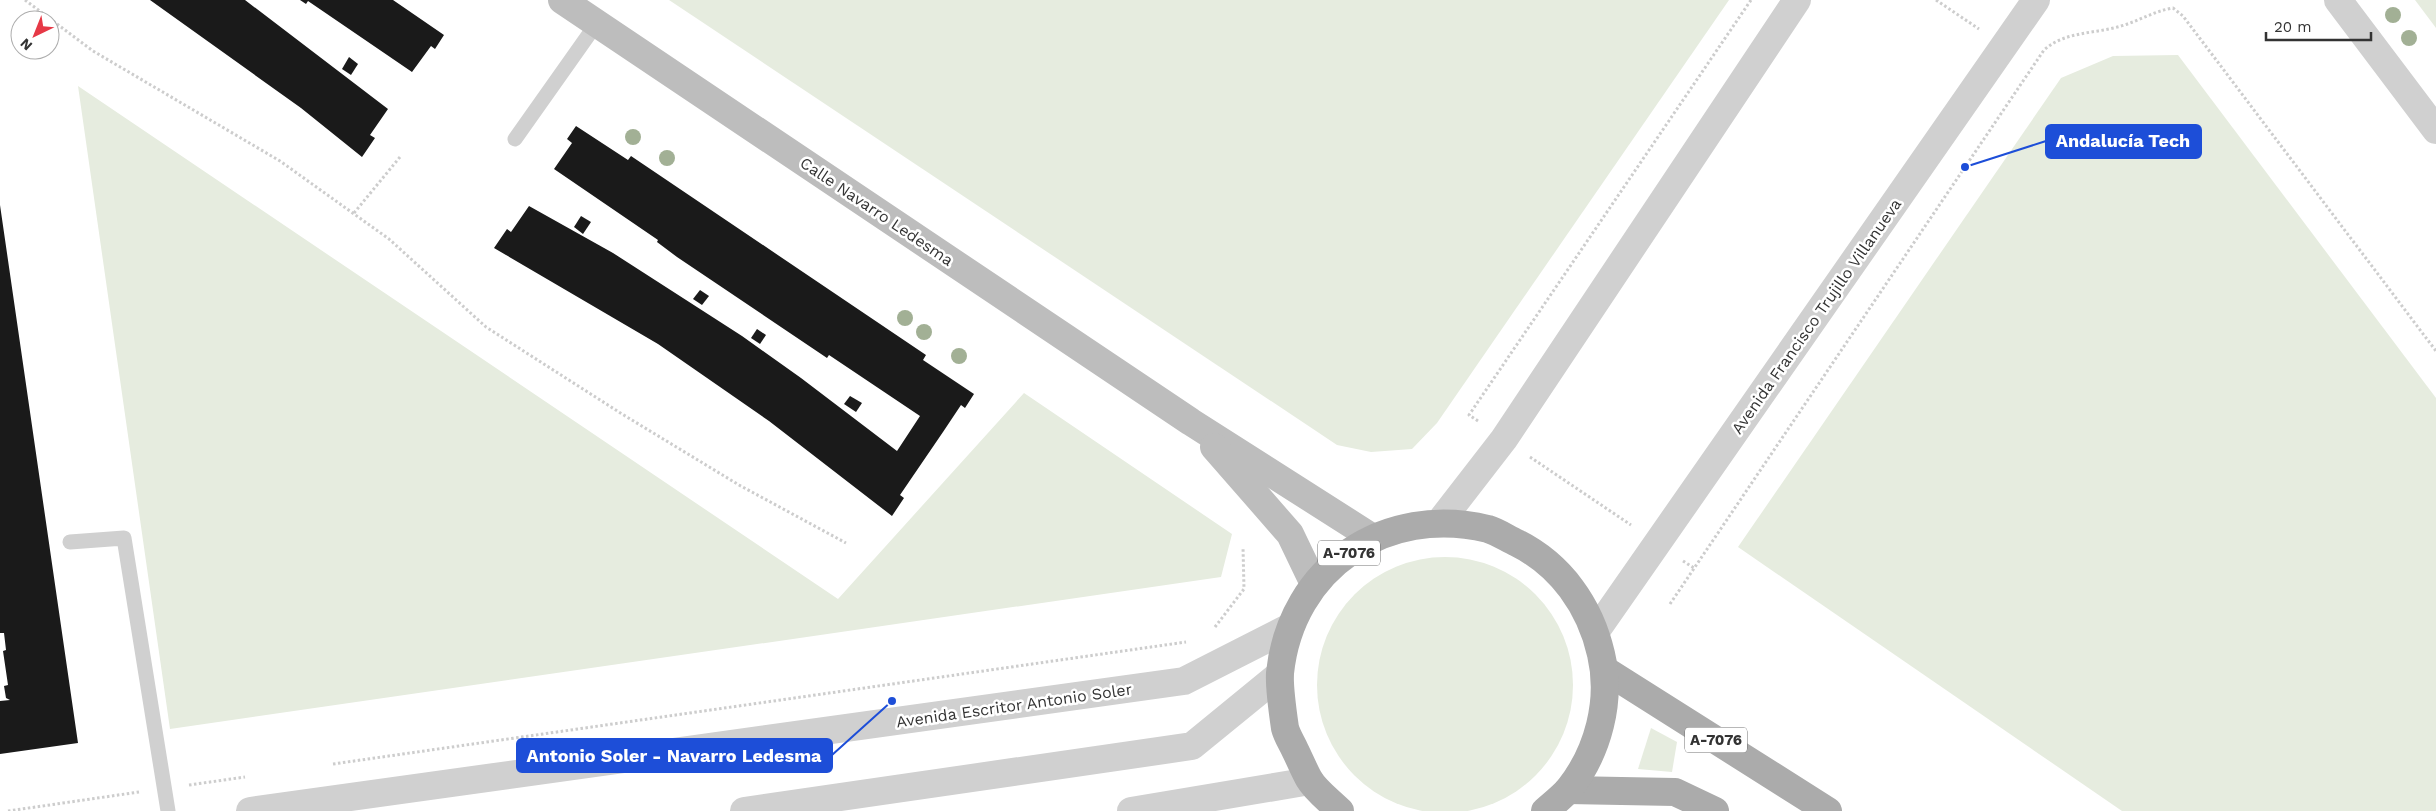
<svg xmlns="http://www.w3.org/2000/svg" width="2436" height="811" font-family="'Work Sans',sans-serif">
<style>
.green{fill:#e6ecdf}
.building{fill:#1a1a1a}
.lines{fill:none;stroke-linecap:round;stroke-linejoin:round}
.path{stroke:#cdcdcd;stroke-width:3;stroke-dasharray:2.5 2.5;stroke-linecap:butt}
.service{stroke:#d0d0d0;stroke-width:15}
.minor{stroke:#d0d0d0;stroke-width:28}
.tertiary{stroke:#d0d0d0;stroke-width:28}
.secondary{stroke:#bdbdbd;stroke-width:28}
.primary{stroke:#ababab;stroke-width:28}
.tree{fill:#a2b095}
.labels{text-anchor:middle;stroke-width:5;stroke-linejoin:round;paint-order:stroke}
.shield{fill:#fff;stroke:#707070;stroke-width:1}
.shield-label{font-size:15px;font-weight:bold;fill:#333}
.street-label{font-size:16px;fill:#333;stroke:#fff}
.leader{fill:none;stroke:#1d4ed8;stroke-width:2}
.callout-dot{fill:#1d4ed8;stroke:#fff;stroke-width:2}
.callout{fill:#1d4ed8;stroke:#1d4ed8;stroke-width:2}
.callout-label{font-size:18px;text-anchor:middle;font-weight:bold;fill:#fff}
</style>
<rect width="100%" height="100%" fill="#fff"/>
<g class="green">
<polygon points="669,0 1729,0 1437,423 1412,449 1371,452 1337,445"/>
<polygon points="2415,0 2436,0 2436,28"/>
<polygon points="2178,55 2436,398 2436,811 2122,811 1738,547 2061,78 2113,56"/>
<polygon points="78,86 838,599 1024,393 1232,534 1221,577 170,729"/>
<circle cx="1445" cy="685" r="128"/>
<polygon points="1651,728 1677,742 1672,772 1638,769"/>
</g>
<g class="building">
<polygon points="150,0 245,0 388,109 370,135 375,138 362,157 301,108"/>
<polygon points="300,0 393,0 444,35 435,49 431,46 412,72 308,1 306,4"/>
<polygon points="349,57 358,64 351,75 342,69"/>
<polygon points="576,126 628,160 631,156 926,355 923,360 974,394 965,408 961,405 943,432 900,495 904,498 892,516 769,421 658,344 494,248 507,229 511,232 529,206 613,253 742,336 801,378 897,451 920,416 829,355 827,358 677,257 657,242 658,240 554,169 572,143 567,139"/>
<polygon points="0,205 78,743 0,754 0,701 10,700 6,698 4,686 8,685 3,651 6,650 4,633 0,633"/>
<polygon points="581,216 591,222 583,234 574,227"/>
<polygon points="700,290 709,296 702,305 693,299"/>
<polygon points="757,329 766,335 760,344 751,338"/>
<polygon points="850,396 862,403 856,412 844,404"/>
</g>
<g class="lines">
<g class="path">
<polyline points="25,0 93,51 280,161 389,239 486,327 622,414 739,485 846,543"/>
<polyline points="1936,0 1979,29"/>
<polyline points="354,213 400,157"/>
<polyline points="1478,421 1469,415 1751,0"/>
<polyline points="1530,457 1631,525"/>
<polyline points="1683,561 1694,568"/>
<path d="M 1670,604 L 2044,50 C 2065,31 2095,34 2121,26 C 2139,21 2154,11 2173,8 L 2183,16 L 2436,351"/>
<polyline points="1215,627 1244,589 1243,547"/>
<polyline points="333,764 1186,642"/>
<polyline points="189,785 245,777"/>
<polyline points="8,811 139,792"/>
</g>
<g class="service">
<polyline points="515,139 597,23"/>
<polyline points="70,542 124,538 168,811"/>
</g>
<polyline class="minor" points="2338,0 2436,130"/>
<g class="tertiary">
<polyline points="1439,523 1504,439 1797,0"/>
<polyline points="1596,631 2036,0"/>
<polyline points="250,811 1184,681 1290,627"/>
<polyline points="744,811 1192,746 1280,674"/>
<polyline points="1131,811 1310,781"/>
</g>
<g class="secondary">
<polyline points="562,0 1191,422 1373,538"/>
<polyline points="1214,447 1290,534 1314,584"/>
</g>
<g class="primary">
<polyline points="1605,670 1828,811"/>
<polyline points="1568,790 1675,792 1715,811"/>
<path d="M 1340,811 C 1330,801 1316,791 1309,779 C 1304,770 1300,760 1295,750 C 1292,743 1287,736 1285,728 C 1283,714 1279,687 1280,673 C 1291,567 1386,504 1488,529 C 1498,532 1508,539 1517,543 C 1561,565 1590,606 1601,654 C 1612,701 1598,752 1569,789 C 1562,797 1553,804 1545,811"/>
</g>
</g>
<g class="tree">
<circle cx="2393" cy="15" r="8"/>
<circle cx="2409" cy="38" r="8"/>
<circle cx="633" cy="137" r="8"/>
<circle cx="667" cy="158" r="8"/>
<circle cx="905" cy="318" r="8"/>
<circle cx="924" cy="332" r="8"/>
<circle cx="959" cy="356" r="8"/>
</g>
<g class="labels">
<g class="shield">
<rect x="1318" y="540.5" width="62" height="25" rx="4"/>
<rect x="1685" y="727.5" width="62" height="25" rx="4"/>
</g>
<g class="shield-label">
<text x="1349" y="558">A-7076</text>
<text x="1716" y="745">A-7076</text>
</g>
<g class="street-label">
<text transform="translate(877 211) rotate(34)" y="6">Calle Navarro Ledesma</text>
<text transform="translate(1816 316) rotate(-55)" y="6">Avenida Francisco Trujillo Villanueva</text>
<text transform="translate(1014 705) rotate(-8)" y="6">Avenida Escritor Antonio Soler</text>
</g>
</g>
<path class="leader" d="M1965 167L2046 141M892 701L832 755"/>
<g class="callout-dot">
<circle cx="1965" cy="167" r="5"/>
<circle cx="892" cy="701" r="5"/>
</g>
<g class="callout">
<rect x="2046" y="125" width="155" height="33" rx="5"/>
<rect x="517" y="739" width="315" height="33" rx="5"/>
</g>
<g class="callout-label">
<text x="2123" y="147">Andalucía Tech</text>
<text x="674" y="762">Antonio Soler - Navarro Ledesma</text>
</g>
<g transform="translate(35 35) rotate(223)"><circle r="24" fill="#ffffff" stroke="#adadad"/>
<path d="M0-4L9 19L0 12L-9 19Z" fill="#e63946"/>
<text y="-8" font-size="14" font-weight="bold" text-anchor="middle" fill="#333333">N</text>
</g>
<path d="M2266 32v8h105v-8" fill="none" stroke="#333333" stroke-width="2.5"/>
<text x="2274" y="32" font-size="15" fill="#333333" stroke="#ffffff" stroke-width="4" paint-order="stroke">20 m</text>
</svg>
